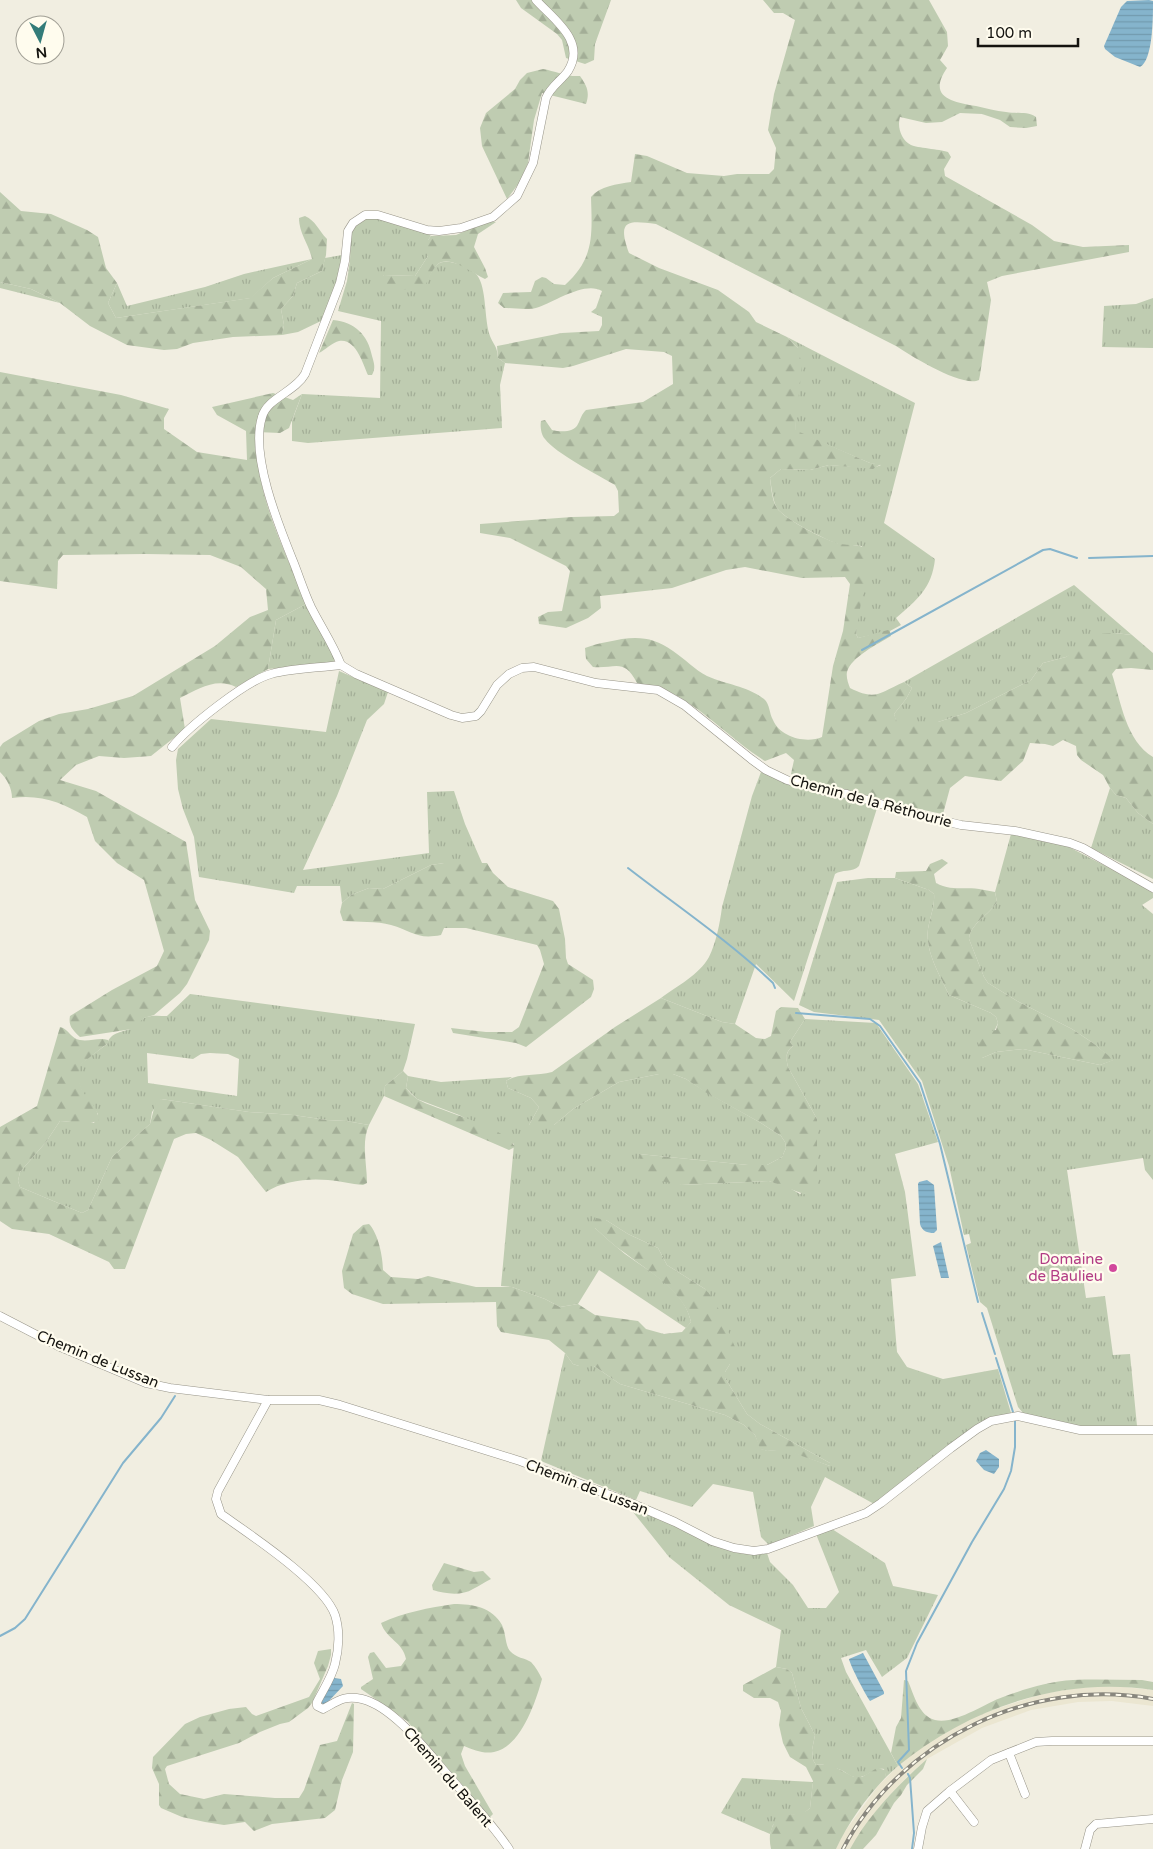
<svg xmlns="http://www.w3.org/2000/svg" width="1153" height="1849" font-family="'Varela Round',sans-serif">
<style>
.built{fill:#ebe6d1}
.grass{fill:url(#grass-tufts);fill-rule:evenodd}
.forest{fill:url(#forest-firs)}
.water{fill:url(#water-rules)}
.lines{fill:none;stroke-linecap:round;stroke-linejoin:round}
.stream{stroke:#85b4cc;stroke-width:2}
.minor-casing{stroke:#979488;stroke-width:9}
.minor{stroke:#fff;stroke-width:8}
.rail-casing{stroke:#89877e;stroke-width:4}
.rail{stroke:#fffcee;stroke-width:2;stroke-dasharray:5.5;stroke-linecap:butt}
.hotel-dot{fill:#d1479c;stroke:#fffcee;stroke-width:2}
.labels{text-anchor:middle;stroke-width:4.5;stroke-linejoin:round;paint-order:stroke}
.street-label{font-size:15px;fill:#14130f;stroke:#fffcee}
.hotel-label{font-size:15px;fill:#b23c85;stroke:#fffcee;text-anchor:end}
</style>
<defs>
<pattern id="grass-tufts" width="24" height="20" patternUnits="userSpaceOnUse" patternTransform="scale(1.25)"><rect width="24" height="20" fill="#bfccb1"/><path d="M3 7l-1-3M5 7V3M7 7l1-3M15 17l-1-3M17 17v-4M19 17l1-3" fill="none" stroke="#a3ae97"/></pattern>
<pattern id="forest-firs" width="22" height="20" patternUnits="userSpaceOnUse" patternTransform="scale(1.25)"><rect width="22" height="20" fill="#bfccb1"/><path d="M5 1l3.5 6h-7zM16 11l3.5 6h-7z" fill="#a3ae97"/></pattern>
<pattern id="water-rules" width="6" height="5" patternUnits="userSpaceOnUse" patternTransform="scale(1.25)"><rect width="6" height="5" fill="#85b4cc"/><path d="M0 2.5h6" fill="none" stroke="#729aae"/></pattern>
</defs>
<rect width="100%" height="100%" fill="#f1eee1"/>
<!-- built -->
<polygon class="built" points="1114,1686 1153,1690 1153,1706 1112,1701 1078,1702 1031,1710 982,1728 927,1759 906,1778 888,1797 850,1849 836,1849 843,1834 878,1786 898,1766 920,1747 950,1729 977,1715 1042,1694 1077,1688"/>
<!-- grass -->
<g class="grass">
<path d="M 364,218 L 380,218 L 427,233 L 431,236 L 428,240 L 428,256 L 415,276 L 384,275 L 383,276 L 425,284 C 429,278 432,268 438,264 C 446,257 470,267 477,275 C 487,288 484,320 490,336 C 494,346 497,345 498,358 L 505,363 L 500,385 L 502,428 L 308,443 L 292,441 L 292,421 L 302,394 L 380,398 L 381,321 L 338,311 L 347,281 L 350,260 L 351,233 L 353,227 Z"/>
<polygon points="342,255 336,283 321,321 298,332 282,335 284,325 281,309 293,296 297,283 322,271 325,258"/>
<polygon points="312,259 273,278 251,298 116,318 108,303 117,283 127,306 205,287 244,274"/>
<polygon points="0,282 31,289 60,303 0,288"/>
<polygon points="1153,298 1153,348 1102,347 1104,306 1136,304"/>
<path d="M 787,337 L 915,403 L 884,523 L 935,559 C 932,588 917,600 896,618 L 901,625 L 890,631 L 858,638 L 856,634 L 862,546 C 854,545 846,546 838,544 C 826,540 784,519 777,508 C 773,502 771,485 770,478 L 781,469 L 810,470 L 829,465 L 873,468 L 881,465 L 870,463 L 795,431 L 798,348 Z"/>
<polygon points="1074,585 1132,635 1115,633 1066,657 1043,663 1031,680 966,713 938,722 897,723 894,714 906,699 912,688 904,682"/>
<polygon points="306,604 334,655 334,663 268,669 276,620"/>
<polygon points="339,671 388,692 384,704 367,720 337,796 303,870 429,853 427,792 454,791 465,824 482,863 444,863 431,865 383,889 369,888 351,895 342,903 340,886 297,886 294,893 199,877 194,837 183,809 178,789 176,760 178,749 211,719 326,732"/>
<path d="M 761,772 L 778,779 L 878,805 L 859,866 C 852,873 842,869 835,874 L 794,1001 L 756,964 L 735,1024 L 722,1022 L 661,998 C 677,986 699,975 709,957 C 716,943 720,923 722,907 L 752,796 Z"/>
<polygon points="1110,788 1116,795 1126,798 1138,813 1153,824 1153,879 1091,848"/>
<path d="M 1011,834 L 1067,846 L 1144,886 L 1153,893 L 1153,898 L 1142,905 L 1153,914 L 1153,1180 L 1145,1170 L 1143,1158 L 1067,1170 L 1086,1298 L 1105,1296 L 1113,1355 L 1130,1354 L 1137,1426 L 1080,1426 L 1023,1413 L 1018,1407 L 987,1308 L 980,1302 L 966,1245 L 971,1243 L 969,1234 L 964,1235 L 949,1166 L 922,1081 L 879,1020 L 814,1012 L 799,1005 L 837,882 L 868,878 L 895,878 L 929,890 L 934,894 C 935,906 930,917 928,929 C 925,952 940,975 949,995 L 991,1013 L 996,1017 L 998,1023 L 982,1058 L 996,1052 L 1023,1049 L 1100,1065 L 1113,1060 L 1093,1043 L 1072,1029 L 1019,1002 L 988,983 L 984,977 L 969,939 C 970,924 990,914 997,902 L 995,892 Z"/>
<path d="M 190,994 L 415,1024 L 407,1059 L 403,1071 L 385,1086 L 384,1096 L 369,1125 L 346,1121 L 327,1120 L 293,1115 L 249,1112 L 161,1099 L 152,1112 L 150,1124 L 112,1157 L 88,1210 L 82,1213 L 20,1187 L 18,1181 L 20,1172 L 46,1142 L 60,1121 L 94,1123 L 98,1114 C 85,1095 75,1089 79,1065 L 107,1044 C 111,1032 120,1033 130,1029 C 134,1027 136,1024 139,1021 C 147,1014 158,1016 167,1016 ZM 147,1053 L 193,1059 L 201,1054 L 210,1053 L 228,1054 L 239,1059 L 237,1096 L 148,1083 Z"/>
<path d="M 805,1019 L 876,1023 L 918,1084 L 938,1142 L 895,1154 L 905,1192 L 916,1276 L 891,1279 L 897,1352 L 907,1367 L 943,1379 L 998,1369 L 1011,1413 L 990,1419 L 876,1505 L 825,1477 L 811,1507 L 814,1526 L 769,1545 L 761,1537 L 753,1492 L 713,1484 L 692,1507 L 640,1491 L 636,1500 L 541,1461 L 565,1353 L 573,1364 L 579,1366 L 594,1366 L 620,1384 L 725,1415 L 744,1425 L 755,1435 L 761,1449 L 768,1451 L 785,1449 L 830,1466 L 830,1463 L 760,1424 L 747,1414 L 725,1378 L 725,1372 L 730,1364 L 705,1289 L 667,1265 L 658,1248 L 628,1234 L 606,1220 L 595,1228 C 605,1237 615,1246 625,1254 C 649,1271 685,1291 691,1322 L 686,1328 L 599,1270 L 578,1304 L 560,1307 L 545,1299 L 512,1287 L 501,1286 L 514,1144 L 459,1115 L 417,1099 L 406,1088 L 408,1076 L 441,1082 L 512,1077 L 506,1081 L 508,1088 L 531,1098 L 539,1107 L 529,1125 L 554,1125 L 573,1109 L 619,1082 L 659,1074 L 673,1074 L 686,1079 L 706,1092 L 761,1123 L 781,1136 L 785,1142 L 786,1148 L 782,1157 L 767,1165 L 748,1165 L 639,1154 L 681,1185 L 769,1181 L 788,1187 L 800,1194 L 817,1183 L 817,1119 L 788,1067 C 786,1059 785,1052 793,1046 L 790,1042 Z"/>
<path d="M 633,1509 C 647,1514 662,1520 676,1526 C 705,1539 734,1560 767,1553 L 770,1562 L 793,1585 L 808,1608 L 826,1608 L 839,1592 L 816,1534 L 832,1529 L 885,1563 L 893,1586 L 938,1595 L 907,1658 L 882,1677 L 866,1650 L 841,1658 L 846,1672 L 898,1766 L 886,1777 L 884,1769 C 872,1767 866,1780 854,1777 C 850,1776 847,1773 843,1771 C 834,1767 826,1764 816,1765 L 813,1760 L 812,1750 L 815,1735 L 801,1708 L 792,1673 L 787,1669 L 776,1667 L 781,1630 L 729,1605 L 669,1557 L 633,1512 Z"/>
<polygon points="742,1778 813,1782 810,1808 803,1814 790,1815 773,1825 770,1834 721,1813"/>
</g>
<!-- forest -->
<g class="forest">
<polygon points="516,0 611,0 595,44 594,60 585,64 566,58 562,40 557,34 521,8"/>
<path d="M 763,0 L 929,0 L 947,32 L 948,46 L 940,60 L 947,68 C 927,97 952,102 976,106 C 986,108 996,111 1006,112 C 1017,114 1027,111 1036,117 L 1037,126 L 1026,128 L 1010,127 L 1000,120 L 982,114 L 960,113 L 942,122 L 926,123 L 900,117 C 897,127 901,140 911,145 C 917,148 939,149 948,152 L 951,157 L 944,169 L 945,176 L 1032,225 L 1054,241 L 1083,247 L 1129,245 L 1129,252 L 1002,276 L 987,282 L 991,300 L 980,375 L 979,380 C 963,388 911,356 896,346 L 656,224 C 627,220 617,220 629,253 L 659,268 L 718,290 L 749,312 L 756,322 L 787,337 L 798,348 L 802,366 L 795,430 L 870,463 L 881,464 L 873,469 L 829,465 L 810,470 L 781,469 L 770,478 C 771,486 772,501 777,508 C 784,519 828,542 841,544 C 851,546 862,543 869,552 L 856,634 L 858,638 L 888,630 L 890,631 L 891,636 C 878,644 851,657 847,672 C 846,677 848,683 850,688 C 876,701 879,693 904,682 L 912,688 L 906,699 L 894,714 L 897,722 L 938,722 L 966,713 L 1031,680 L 1043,663 L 1066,657 L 1098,634 L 1115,633 L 1132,635 L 1153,653 L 1153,670 L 1131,668 L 1116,669 L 1112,674 C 1121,702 1126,741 1153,757 L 1153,824 L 1138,813 L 1126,798 L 1116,795 L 1110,788 L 1103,775 L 1081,760 L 1077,755 L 1076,746 L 1063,740 L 1053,746 L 1045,744 L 1030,743 L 1023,761 L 1001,781 L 965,776 L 950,788 L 943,814 C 915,809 888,800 861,794 C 837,788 813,785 791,774 L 794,760 L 786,753 L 765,761 C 732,741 695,700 660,688 C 652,685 644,685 637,683 C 624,657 615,669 593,667 L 586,659 L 585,648 C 593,645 600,643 607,642 C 633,636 651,635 673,651 C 685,659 695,670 707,676 C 727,685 745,685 764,699 C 770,704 769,713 773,720 C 780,737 806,744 822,737 L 833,666 L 843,631 L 850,584 L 845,577 L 802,578 L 745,567 L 726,570 L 672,588 L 600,596 L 601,608 L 588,618 L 566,628 L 539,624 L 538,617 L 548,612 L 562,611 L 570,571 L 566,566 L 510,538 L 480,533 L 480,524 L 572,517 L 614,516 L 619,512 L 618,491 L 615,485 C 598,475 555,453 545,439 C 541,435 540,426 541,421 L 545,420 L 552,430 C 560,432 574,433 578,424 C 581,418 581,415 586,410 L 643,402 L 673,384 L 672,356 L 664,352 L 626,349 L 573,366 L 563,368 L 505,363 L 498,358 L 497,346 L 562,333 L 599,331 L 602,325 L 602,317 L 591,312 L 596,308 L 602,291 C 585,281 556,301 539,307 C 529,311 514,308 504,308 L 498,303 L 503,293 L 531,292 L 535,281 L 542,277 L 546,278 L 554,284 L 565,285 C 595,258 592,234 591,197 C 600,186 617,184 631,182 L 635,154 L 647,156 L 687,173 L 724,176 L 737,174 L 769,174 L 774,169 L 776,148 L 768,130 L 774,94 L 795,20 L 783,13 L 774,13 Z"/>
<path d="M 543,69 C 555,71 567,77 580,76 C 587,86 590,92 586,104 L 542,93 L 534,120 L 528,163 L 519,183 L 507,199 L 482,146 L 480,128 L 486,113 L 515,89 L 520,80 L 527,73 Z"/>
<path d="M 0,192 L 21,211 L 51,214 L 87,230 L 98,237 L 106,268 L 117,283 L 108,303 L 116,318 L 250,298 L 273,278 L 312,259 C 309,244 299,234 299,218 L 305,216 C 316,221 318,230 327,239 L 326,255 L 322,271 L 297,283 L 293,296 L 281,309 L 284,325 L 282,335 L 233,337 L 193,343 L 177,349 L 164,350 L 127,345 L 90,326 L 60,303 L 31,289 L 0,282 Z"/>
<path d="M 489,221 L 496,222 L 478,234 L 474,247 L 485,268 L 488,277 L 485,279 C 473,274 451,255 438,264 C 433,268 429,278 426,284 C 411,288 386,298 382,276 L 384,275 L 415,276 L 428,256 L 428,240 L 431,236 L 456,235 Z"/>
<path d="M 333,320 C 355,322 368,335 372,356 C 374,363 376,368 372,375 L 368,375 C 363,364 356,338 339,341 C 333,342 325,350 319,353 Z"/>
<path d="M 0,372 L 121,395 L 169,409 L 164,418 L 164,429 L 197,452 L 247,460 L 246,431 L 217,415 L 212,407 L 273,393 L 293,400 L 302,394 L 289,428 L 280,433 L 257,432 C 253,492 285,549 306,604 L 276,620 L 268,669 L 236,687 C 216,677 198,689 180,698 L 185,729 L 151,756 L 124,758 L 99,756 L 76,765 L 60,780 L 96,791 L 186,842 L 195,900 L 210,931 L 209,940 L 187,984 L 180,993 L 154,1015 L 144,1018 L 132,1029 L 80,1037 C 73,1030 68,1026 70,1016 L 112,990 L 157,966 L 164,951 L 144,880 L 117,863 L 95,841 L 87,817 C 62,803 42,794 12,798 C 12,788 7,779 0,772 L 0,747 L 3,743 L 39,721 L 59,714 L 88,709 L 133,696 L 215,646 L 250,617 L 268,610 L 266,589 L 241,567 L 210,555 L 145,554 L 63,555 L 58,561 L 57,589 L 0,581 Z"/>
<path d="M 942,859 L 948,863 L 934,874 L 936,883 C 950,891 964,887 979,889 C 984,890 990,891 995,892 L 997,902 C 990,914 970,924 969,939 L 984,977 L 988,983 L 1019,1002 L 1072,1029 L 1093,1043 L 1114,1060 L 1100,1065 L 1023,1049 L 996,1052 L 982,1058 L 976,1033 L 996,1030 L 998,1023 L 996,1017 L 991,1013 L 949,995 C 940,975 925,952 928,929 C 930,917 935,906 934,894 L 929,890 L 895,878 L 896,872 L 926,871 L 930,864 Z"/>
<path d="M 444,863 L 487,863 L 493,873 L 508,887 L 553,901 L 559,909 L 565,939 L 566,958 L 568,964 L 593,980 L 594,989 L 591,997 L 526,1047 L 516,1043 L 453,1033 L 451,1028 L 486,1032 L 512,1032 L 519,1027 L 544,964 L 540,950 L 537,945 L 466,928 L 444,928 L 441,935 C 417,940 412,931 391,925 C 377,921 358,922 343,921 L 340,912 L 342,903 L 351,895 L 369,888 L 383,889 L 431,865 Z"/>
<path d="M 661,998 L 722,1022 L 735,1024 L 756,1038 L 765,1039 L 771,1036 L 776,1011 L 781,1007 L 798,1008 L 805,1019 L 790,1042 L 793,1046 C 785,1052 786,1058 788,1067 L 817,1119 L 817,1183 L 809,1196 L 769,1181 L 681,1185 L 655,1180 L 642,1166 L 639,1154 L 748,1165 L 767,1165 L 782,1157 L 786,1148 L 785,1142 L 781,1136 L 761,1123 L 705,1092 L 686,1079 L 673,1074 L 659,1074 L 619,1082 L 573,1109 L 554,1125 L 538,1131 L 529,1125 L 539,1107 L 531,1098 L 508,1088 L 506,1081 C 518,1073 537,1076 552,1072 L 615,1027 Z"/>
<path d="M 60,1027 C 69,1029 71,1039 80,1040 C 89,1042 99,1037 108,1040 L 108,1043 L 80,1065 C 74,1098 96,1096 99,1120 C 87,1127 73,1121 60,1121 L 46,1142 L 20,1172 L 18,1181 L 20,1187 L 82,1213 L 88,1210 L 112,1157 L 150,1124 L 156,1101 L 161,1099 L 249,1112 L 293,1115 L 327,1120 L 346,1121 L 369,1125 C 361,1143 367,1164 367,1183 L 363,1185 C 351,1184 340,1181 328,1180 C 307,1178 283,1181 266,1192 L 238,1157 L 211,1140 L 196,1133 L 186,1134 L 174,1139 L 125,1269 L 114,1269 L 109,1262 L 49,1234 L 12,1229 L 0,1221 L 0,1127 L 37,1106 Z"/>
<path d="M 403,1071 L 408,1076 L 406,1088 C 409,1092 413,1096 417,1099 C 438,1111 505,1126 515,1147 L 509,1150 L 384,1096 L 385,1086 Z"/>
<path d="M 596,1218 L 606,1220 L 628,1234 L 658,1248 L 667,1265 L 705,1289 L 715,1301 L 735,1347 L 730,1364 L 725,1372 L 725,1378 L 747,1414 L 760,1424 L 830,1463 L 830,1466 L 785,1450 L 767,1451 L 760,1449 L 755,1435 L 744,1425 L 725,1415 L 620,1384 L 594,1366 L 579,1366 L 573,1364 L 565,1353 L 549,1340 L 501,1332 L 497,1326 L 496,1302 L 383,1304 L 352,1294 L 344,1288 L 342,1271 L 353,1234 L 363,1225 L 369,1224 C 378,1233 383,1257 383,1270 L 391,1277 L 418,1279 L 428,1276 L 476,1287 L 512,1287 L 545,1299 L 560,1307 L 578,1304 L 595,1315 L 638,1321 L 646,1329 L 664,1334 L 682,1332 L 691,1322 C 685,1292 648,1271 625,1253 C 614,1246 605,1237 595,1228 L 594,1223 Z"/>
<path d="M 444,1563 L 474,1572 L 483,1571 L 491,1579 C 484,1582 480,1586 473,1589 C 462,1596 445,1594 433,1590 L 432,1585 Z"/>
<path d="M 454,1604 C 473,1604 492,1607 502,1625 C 506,1633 505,1645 510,1651 C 516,1658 525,1658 531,1662 C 536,1667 539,1673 542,1679 C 536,1701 521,1747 494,1752 C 483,1754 474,1750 464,1746 L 461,1754 L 465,1766 L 493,1814 L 490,1817 L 407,1721 L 361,1689 L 361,1687 L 373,1679 L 368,1657 L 370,1653 L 374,1652 L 386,1668 L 401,1666 L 406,1659 C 403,1642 386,1639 381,1623 C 404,1612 429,1608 454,1604 Z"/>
<polygon points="331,1649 331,1655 328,1666 312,1703 308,1708 289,1722 280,1724 260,1732 239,1743 167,1766 165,1769 169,1784 180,1794 204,1799 224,1794 275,1798 299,1798 304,1790 320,1745 337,1741 352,1703 354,1704 353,1752 342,1780 335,1810 325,1818 272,1824 254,1831 245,1822 224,1825 205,1822 182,1817 161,1808 159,1805 159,1784 152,1768 153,1757 185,1724 200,1717 229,1709 246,1707 252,1714 256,1716 309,1697 320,1679 314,1663 318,1651"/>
<path d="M 776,1667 L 787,1669 L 792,1673 L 801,1708 L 815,1735 L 812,1750 L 813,1760 L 816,1765 L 831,1765 L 854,1777 L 862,1777 L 877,1768 L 885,1770 L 886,1777 C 866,1798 848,1823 836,1849 L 771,1849 C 768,1836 770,1821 785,1816 C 796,1812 800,1817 810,1808 L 813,1781 L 806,1767 L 790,1757 L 783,1743 L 779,1725 L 781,1711 L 778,1702 L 770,1698 L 754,1698 L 743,1691 L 743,1685 Z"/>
<path d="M 904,1680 L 908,1681 C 914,1695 919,1716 935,1720 C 955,1725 985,1703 1003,1697 C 1025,1689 1049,1681 1073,1680 C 1096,1679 1119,1680 1142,1680 L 1153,1682 L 1153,1690 C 1061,1676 969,1708 898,1766 L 891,1753 L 896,1727 L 901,1718 Z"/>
<path d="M 927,1759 L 923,1769 L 907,1785 L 901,1795 L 894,1803 L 876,1835 L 863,1849 L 850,1849 C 869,1814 898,1785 927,1759 Z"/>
</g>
<!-- water -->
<g class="water">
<path d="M 1149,0 L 1153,1 C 1153,17 1153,60 1140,67 L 1115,57 L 1105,49 L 1104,46 L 1121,7 L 1127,1 Z"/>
<path d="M 927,1180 L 934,1185 L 937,1230 L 934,1233 C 927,1233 922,1231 920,1224 L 918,1184 L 919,1182 Z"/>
<polygon points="941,1242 949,1278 941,1278 933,1246"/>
<polygon points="986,1450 999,1459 999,1467 994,1474 984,1470 976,1461 980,1453"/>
<path d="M 863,1653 L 884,1692 L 884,1694 L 870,1701 C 866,1696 850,1665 849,1659 Z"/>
<polygon points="334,1678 341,1679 343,1686 326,1704 323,1705 321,1701"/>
</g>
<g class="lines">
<!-- stream -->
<g class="stream">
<polyline points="1089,558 1153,556"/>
<polyline points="862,650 1043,550 1050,549 1077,558"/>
<path d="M 628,868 C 677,906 729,941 773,983 L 775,988"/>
<polyline points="796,1013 870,1019 880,1026 920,1083 940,1144 978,1302"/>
<polyline points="982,1313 995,1354"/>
<polyline points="996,1358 1013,1412"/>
<polyline points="0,1636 15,1628 25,1619 123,1463 161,1418 175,1396"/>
<polyline points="902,1768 898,1762 909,1750 906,1671 917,1643 972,1542 1004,1489 1011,1471 1015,1447 1015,1419"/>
<polyline points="908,1774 910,1778 914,1833 912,1849"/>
</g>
<!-- minor casing -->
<g class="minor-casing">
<g id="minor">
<polyline points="341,665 356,674 451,715 462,718 476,716 481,711 497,685 509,674 522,668 534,667 596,683 658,690 684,705 751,759 766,770 787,780 825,791 847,794 908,812 961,825 1015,831 1070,843 1083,848 1153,888"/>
<path d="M 341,665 C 333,644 321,627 311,607 C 304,592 299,576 293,561 C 278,524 250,455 262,417 C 267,398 295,392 305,374 L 340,283 L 345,261 L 348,231 L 353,223 L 365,215 L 378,215 L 427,230 L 439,231 L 461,228 L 493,217 L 517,196 L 533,163 L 546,98 C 551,86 561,81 568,71 C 587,41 553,19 536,0"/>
<path d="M 172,747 C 188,727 247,680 271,674 C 293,668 318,668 341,665"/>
<polyline points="0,1316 58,1346 146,1383 170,1388 268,1400 319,1400 340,1405 520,1461 631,1503 675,1522 712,1541 734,1548 754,1551 768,1549 866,1513 881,1503 951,1448 977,1429 991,1421 1018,1416 1080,1430 1153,1430"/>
<path d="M 268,1400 L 218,1491 L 216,1499 L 221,1514 C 249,1534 324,1583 335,1615 C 340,1630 339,1649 335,1664 C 332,1677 323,1690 317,1702 L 317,1706 L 323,1709 C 338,1701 344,1695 362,1699 C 395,1707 431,1756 453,1781 C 472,1803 493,1825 509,1849"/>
<polyline points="1009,1753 1025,1794"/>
<polyline points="950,1791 974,1822"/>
<polyline points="918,1849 922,1827 927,1811 950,1791 991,1760 1036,1742 1052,1741 1153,1741"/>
<polyline points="1085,1849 1090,1830 1096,1824 1153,1819"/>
</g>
</g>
<!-- minor -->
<use href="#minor" class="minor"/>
<!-- rail casing -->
<g class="rail-casing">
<path id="rail" d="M 843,1849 C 900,1740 1032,1676 1153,1699"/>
</g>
<!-- rail -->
<use href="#rail" class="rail"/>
</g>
<!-- markers -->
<circle class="hotel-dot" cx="1113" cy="1268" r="5"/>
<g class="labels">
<!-- street labels -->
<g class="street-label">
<text transform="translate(871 801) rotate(15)" y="5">Chemin de la Réthourie</text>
<text transform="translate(98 1359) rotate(22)" y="5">Chemin de Lussan</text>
<text transform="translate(587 1487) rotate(21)" y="5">Chemin de Lussan</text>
<text transform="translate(448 1777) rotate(49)" y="5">Chemin du Balent</text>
</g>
<!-- hotel labels -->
<g class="hotel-label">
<text x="1103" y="1264">Domaine<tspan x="1103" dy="17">de Baulieu</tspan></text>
</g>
</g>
<!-- north arrow -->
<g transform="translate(40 40) rotate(174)"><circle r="24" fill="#fffcee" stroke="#a19f95"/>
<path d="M0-4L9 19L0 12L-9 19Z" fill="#337c79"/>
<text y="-8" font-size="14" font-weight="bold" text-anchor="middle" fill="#14130f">N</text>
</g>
<!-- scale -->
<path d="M978 38v8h100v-8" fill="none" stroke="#14130f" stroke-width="2.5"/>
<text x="986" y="38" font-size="15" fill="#14130f" stroke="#fffcee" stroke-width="4" paint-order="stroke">100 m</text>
</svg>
